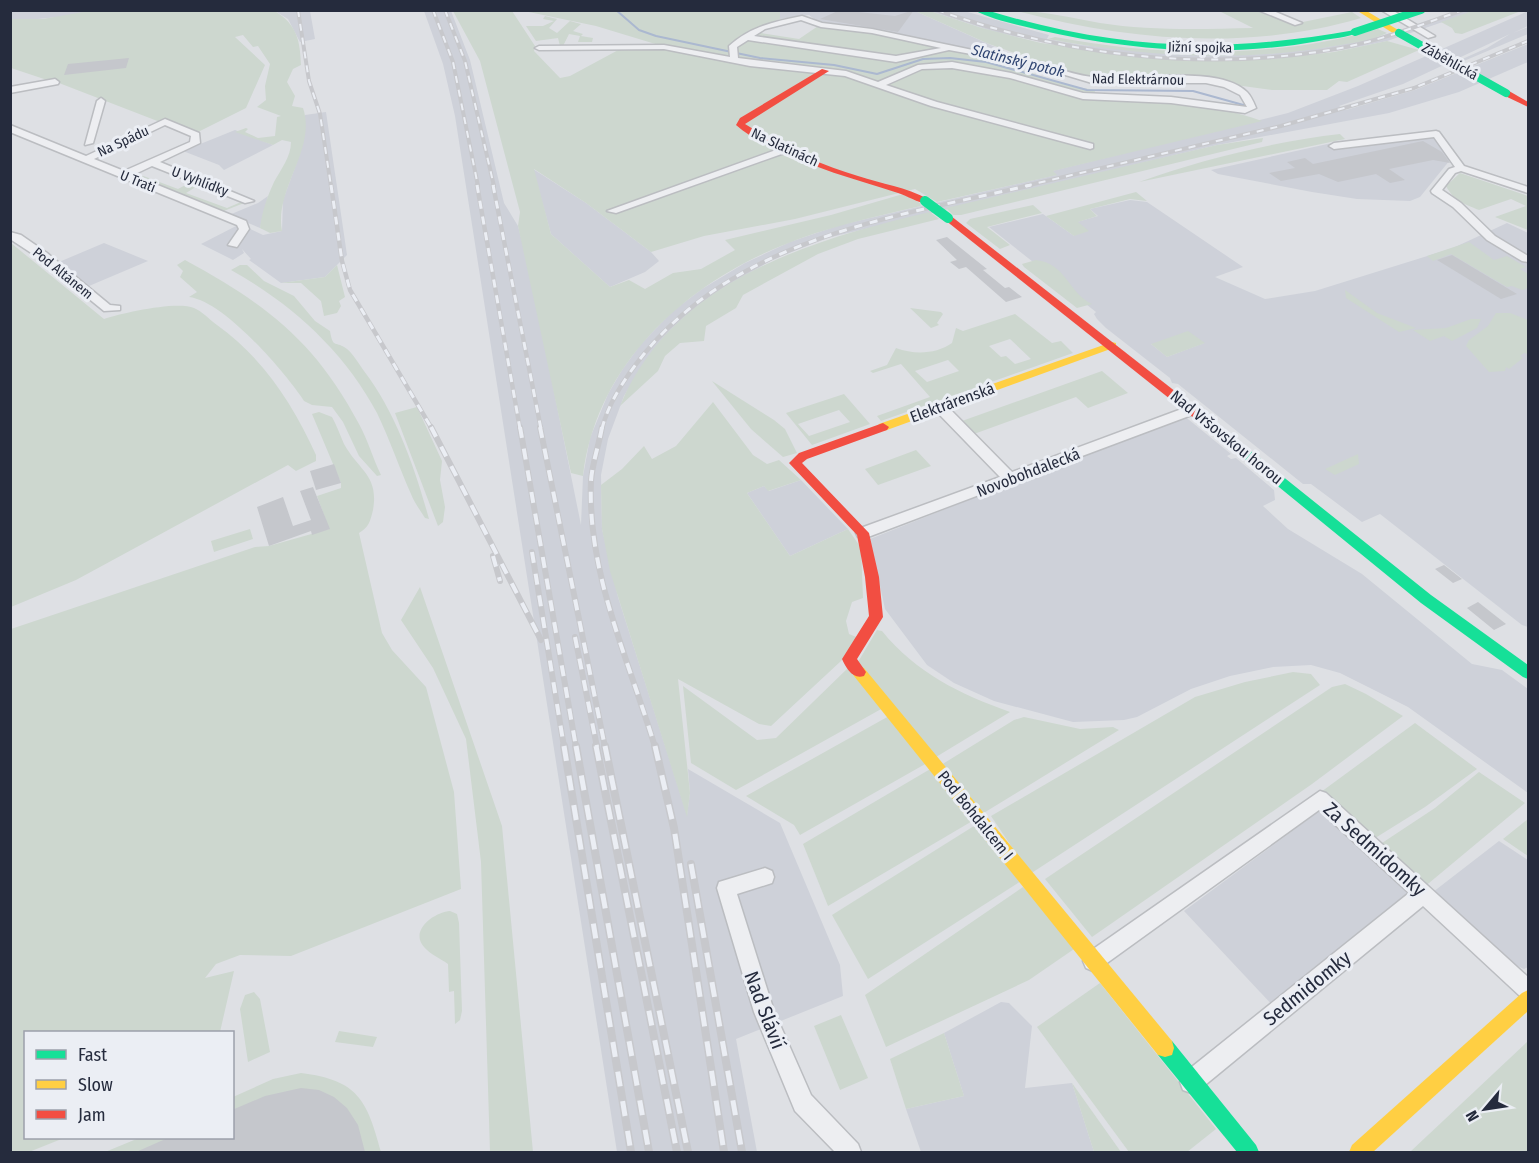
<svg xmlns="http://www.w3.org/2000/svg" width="1539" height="1163" font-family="'Fira Sans Condensed',sans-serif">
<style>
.built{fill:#ced1d9;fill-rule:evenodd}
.green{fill:#cdd7cf;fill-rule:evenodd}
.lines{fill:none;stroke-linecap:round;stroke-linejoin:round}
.stream{stroke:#abb8d0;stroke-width:2}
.building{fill:#c5c7cc}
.street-casing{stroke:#bbbdc1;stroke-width:3}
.street{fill:#edeef1;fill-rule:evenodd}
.fast{fill:#16e098;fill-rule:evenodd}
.slow{fill:#ffcf43;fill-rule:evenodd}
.jam{fill:#f24e42;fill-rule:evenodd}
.rail-far3-casing{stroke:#c7c8cc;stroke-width:4}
.rail-far2-casing{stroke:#c7c8cc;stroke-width:4.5}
.rail-far1-casing{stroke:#c7c8cc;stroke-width:6}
.rail-casing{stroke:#c7c8cc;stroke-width:8}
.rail-far3{stroke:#ebeef4;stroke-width:2;stroke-dasharray:7;stroke-linecap:butt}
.rail-far2{stroke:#ebeef4;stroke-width:3;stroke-dasharray:8;stroke-linecap:butt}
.rail-far1{stroke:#ebeef4;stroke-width:4;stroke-dasharray:11;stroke-linecap:butt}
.rail{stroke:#ebeef4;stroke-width:5;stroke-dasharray:15;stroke-linecap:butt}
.fast-bridge-far1{stroke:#16e098;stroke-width:8}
.fast-bridge{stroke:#16e098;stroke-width:10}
.labels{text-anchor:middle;stroke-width:6;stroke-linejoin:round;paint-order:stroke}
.far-street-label{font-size:14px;fill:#252b3d;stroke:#ebeef4}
.far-water-label{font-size:15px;font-style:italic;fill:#2f4471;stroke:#ebeef4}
.street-label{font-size:16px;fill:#252b3d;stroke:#ebeef4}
.near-street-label{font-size:20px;fill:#252b3d;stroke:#ebeef4}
</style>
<rect width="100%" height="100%" fill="#dee0e4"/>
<!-- built -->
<g class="built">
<polygon points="11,11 118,11 28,20 11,19"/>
<polygon points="275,11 310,11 315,39 300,42 288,19"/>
<polygon points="424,11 451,11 470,60 504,203 518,226 529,268 581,525 583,476 590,438 608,394 622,370 641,344 673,311 702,289 745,263 790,242 840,225 1056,175 1052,171 1288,113 1358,86 1528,11 1528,26 1513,33 1528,27 1528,34 1452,66 1449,65 1487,48 1510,34 1403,84 1339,106 1346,110 1415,90 1528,44 1528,62 1459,92 1389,113 1217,145 827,238 774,259 723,288 686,316 644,363 624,396 608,439 601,475 602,529 618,597 687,815 690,793 688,769 780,823 840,965 843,996 736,1039 757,1152 617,1152 455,116 443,64"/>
<polygon points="780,11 915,11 1013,55 1009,60 821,24 809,15 780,19"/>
<polygon points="930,11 964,11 1049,35 1047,39 1082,45 1191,55 1267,54 1327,47 1378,37 1457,11 1475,11 1387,41 1353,48 1294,57 1228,60 1155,58 1068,47 998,33"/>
<polygon points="326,112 347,255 325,277 281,283 249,260 251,259 242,249 244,253 233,260 201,244 240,224 263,235 282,231 283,200 297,162 305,130 305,115"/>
<polygon points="235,130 273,145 224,170 219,165 183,151"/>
<polygon points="1430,133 1450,160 1420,197 1410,201 1357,199 1312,192 1218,174 1211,170 1341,141"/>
<polygon points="533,169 586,203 651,252 659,261 645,272 610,287 551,234"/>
<polygon points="268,196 260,228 229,215 258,203"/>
<path d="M 1130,200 L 1147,202 L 1243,267 L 1215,277 L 1265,299 L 1315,291 L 1453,248 L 1507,223 L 1528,233 L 1528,627 L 1522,625 L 1380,514 L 1362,522 L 1311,484 L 1303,484 L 1178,384 L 1172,383 L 1170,378 L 1106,328 L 1097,319 L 1094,314 L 1096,312 L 989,227 L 1043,214 L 1074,236 L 1077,222 L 1098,216 L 1090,209 ZM 1204,343 L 1167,357 L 1151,344 Z"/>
<polygon points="104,243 148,261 89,286 59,262"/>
<polygon points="1183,415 1231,454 1227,456 1231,459 1236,458 1274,490 1275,500 1263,506 1288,529 1362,574 1472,664 1502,670 1528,689 1528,793 1408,707 1340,673 1311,665 1273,667 1230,676 1191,689 1137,717 1124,720 1073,722 994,701 954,683 927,665 885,609 870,539"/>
<polygon points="801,480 848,529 790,556 747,493 764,486 769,491"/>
<polygon points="1322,809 1415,893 1275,1008 1184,911"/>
<polygon points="1499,841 1528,860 1528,967 1524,969 1513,964 1433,892"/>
<polygon points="1001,1002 1009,1003 1032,1026 1025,1088 1072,1083 1094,1152 921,1152 906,1109 964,1096 944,1033"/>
</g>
<!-- green -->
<g class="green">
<path d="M 118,10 L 275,11 C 297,25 300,40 301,65 L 293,69 L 287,82 L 295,96 L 292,106 L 303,108 C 317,149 274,189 282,231 L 270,233 L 260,228 C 262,212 267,197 274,182 C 281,169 291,157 291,142 L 282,140 L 273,145 L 235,132 L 246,128 L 248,129 L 245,132 L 258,138 L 275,136 L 277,117 L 281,116 L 257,107 L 266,100 L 265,86 L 270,64 L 258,46 L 253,47 L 243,35 L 235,37 L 265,65 L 246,108 L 198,132 L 160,122 L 59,83 L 59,80 L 50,81 L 11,68 L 10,19 L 43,19 L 83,12 Z"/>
<polygon points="1475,10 1521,10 1521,11 1462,34 1455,33 1452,28 1441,22"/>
<path d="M 453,11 L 512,11 L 535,46 L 534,51 L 560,78 L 570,76 L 622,48 L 662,46 L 596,26 L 524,11 L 780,11 L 780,19 L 748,31 L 799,39 L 821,24 L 873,31 L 1020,62 L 1016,68 L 1071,86 L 1095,90 L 1094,99 C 1150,102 1208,101 1262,121 L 1053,171 L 1057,175 L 937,202 L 915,189 L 795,219 L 704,236 L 651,252 L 586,203 L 534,169 L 551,234 L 610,287 L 629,280 L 645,289 L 673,273 L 701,269 L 735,250 L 725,240 L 831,215 L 903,194 L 920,203 L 921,206 C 874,217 826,227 781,246 C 683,286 596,366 583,476 L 571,473 L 518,226 L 520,212 L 480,61 Z"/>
<polygon points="915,11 930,11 982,28 1041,43 1155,58 1273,59 1334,52 1387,41 1419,50 1347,82 1339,81 1327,90 1272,90 1176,77 1092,78 1076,75 989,44"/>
<path d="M 1017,11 C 1046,11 1071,18 1100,23 C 1150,31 1203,29 1253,28 L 1219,11 L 1256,11 L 1293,24 L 1352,12 L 1361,18 C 1249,51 1129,41 1017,11 Z"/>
<polygon points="545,16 557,19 549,28 557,33 570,21 581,24 573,31 583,34 581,36 593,38 592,42 578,42 580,36 569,34 563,46 560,46 558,38 536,41 526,26 543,26 554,21 543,19"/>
<path d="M 1378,29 L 1387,33 C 1371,41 1351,43 1334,46 C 1240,63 1142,56 1048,39 L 1055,37 C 1162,57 1274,59 1378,29 Z"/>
<path d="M 1340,134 L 1345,139 L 1139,182 C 1199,160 1277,141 1340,134 Z"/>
<polygon points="1263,138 1262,142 961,215 953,215 946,208 1217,145"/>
<polygon points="144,169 146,169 138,174 178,189 191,182 199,185 186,193 227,208 241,202 244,203 224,211 131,175"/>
<path d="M 1460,173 L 1528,196 L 1528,230 L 1495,217 L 1526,206 L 1511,199 L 1479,210 C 1464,204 1454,201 1446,186 Z"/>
<polygon points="1136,192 1147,201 1130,199 1090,209 1097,216 1078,222 1089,231 1074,236 1046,216"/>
<polygon points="1033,205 1042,213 987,227 1010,245 1000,249 966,223 970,219"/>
<path d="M 930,212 L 939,219 L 858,239 L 818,254 L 743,295 L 736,308 L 706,326 L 704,341 L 680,343 L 665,356 L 658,371 L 620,406 C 672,280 811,240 930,212 Z"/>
<polygon points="1469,242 1494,260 1507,256 1526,267 1520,269 1528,274 1528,288 1522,290 1512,286 1507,287 1451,254 1433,261 1427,256"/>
<path d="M 11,243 L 104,319 C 123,313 176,301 194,308 C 202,311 210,320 217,325 C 263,358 293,404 316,455 L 316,461 L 296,471 L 288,465 L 76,580 L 11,607 Z"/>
<path d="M 185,260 C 266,304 315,341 359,424 C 368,440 373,459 381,475 L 377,476 L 359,456 L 343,422 L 332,407 L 312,405 L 304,401 C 285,372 224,301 189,297 L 197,292 L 180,277 L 183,271 L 177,265 Z"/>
<path d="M 1036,260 C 1067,264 1068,293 1092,304 L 1077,308 L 1024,267 L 1022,264 Z"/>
<path d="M 240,265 L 247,265 L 264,281 L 294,296 L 315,321 L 330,331 C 333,350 336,340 347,349 C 353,354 359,364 364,371 C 396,413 415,468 429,519 L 425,518 C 420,510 414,502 411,494 C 399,467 390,440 377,413 C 345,352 291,303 231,270 Z"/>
<polygon points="337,265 345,297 339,301 341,306 337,313 324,316 321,301 301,283 281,283 325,277"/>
<polygon points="1345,290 1377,313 1416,328 1399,332 1346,298"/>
<polygon points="910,308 941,312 943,314 937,323 939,325 931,328"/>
<polygon points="1496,313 1510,313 1528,320 1528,354 1524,353 1520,356 1523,358 1509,369 1506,367 1505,371 1489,372 1466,346 1469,340 1488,326"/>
<path d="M 1015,314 L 1052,343 L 1061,341 L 1073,353 L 881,421 L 877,416 L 930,397 L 901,364 L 873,373 L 870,371 L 887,365 L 896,348 C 915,355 936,354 952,343 L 956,328 L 963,331 ZM 1010,339 L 1031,359 L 1015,364 L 1006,356 L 1001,357 L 989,346 ZM 948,360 L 959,371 L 927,382 L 915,371 Z"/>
<polygon points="1471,319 1481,319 1477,328 1452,341 1444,336 1430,341 1413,330 1446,328"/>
<polygon points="1188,331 1205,343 1167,357 1151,344"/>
<polygon points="1102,371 1128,393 1088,408 1076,397 974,434 962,421"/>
<polygon points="712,381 774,420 785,429 797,453 783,457 751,429"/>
<path d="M 844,394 L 870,424 L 812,445 L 786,413 ZM 839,410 L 850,422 L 809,436 L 798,424 Z"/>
<polygon points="713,402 753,455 767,464 779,460 801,480 768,491 764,486 747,493 790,556 848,529 861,548 863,598 852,602 846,621 849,634 859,638 841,661 771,726 759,724 678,679 690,793 687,817 610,571 602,529 601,485 622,469 644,446 652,459 676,446"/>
<polygon points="417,407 442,461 440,480 445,507 443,522 438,526 395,413"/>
<path d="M 319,412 L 332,417 C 337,426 340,435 344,444 C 359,471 379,475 373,510 C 370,522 369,527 359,533 L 382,633 L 392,650 L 426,687 L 454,792 L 461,889 L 291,956 L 240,955 L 216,964 L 205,978 L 234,971 L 220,1032 L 26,1032 L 26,1138 L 64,1138 L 29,1152 L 11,1152 L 11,629 L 255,547 L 269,546 L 329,529 L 317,496 L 341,488 L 341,483 L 312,414 Z"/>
<polygon points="916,450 931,466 878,485 865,469"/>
<polygon points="1358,454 1359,464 1335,475 1325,469"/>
<polygon points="250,529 253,539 214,552 211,541"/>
<polygon points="420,587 502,826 533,1152 490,1152 481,862 466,739 433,668 401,620"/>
<path d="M 877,630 L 882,631 C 916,673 960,694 1010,712 L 936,757 L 858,662 Z"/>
<polygon points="849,667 883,708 736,790 691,763 683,686 757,740 776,738"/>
<polygon points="1293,672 1311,674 1320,685 1030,874 991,816 1195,697 1245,682"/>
<polygon points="1345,684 1366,694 1403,716 1312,784 1092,937 1045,879 1332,687"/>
<polygon points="889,716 927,763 800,835 794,825 746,796"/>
<polygon points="1024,717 1080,729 1113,727 1119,730 982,814 941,765 1014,720"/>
<polygon points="1415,723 1477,769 1425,807 1372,840 1321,792"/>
<polygon points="932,768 974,820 828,906 803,844"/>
<polygon points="1479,772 1525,803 1423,888 1379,845 1435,808"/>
<polygon points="1528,819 1528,856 1503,839"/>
<polygon points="974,826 1021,881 868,979 832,915"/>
<polygon points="1023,887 1077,947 1029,980 886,1047 865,995"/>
<path d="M 450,911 L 457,914 L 459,923 L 462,1011 L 460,1020 L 455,1024 L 454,991 L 449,992 L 448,964 C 441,959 430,954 424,947 C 409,930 435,912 450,911 Z"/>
<polygon points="1100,983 1216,1129 1187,1152 1129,1152 1037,1027"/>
<polygon points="254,992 260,999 270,1052 248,1062 240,1009 245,995"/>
<polygon points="841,1015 868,1078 840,1090 814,1026"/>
<polygon points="339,1031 377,1037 373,1047 335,1042"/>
<polygon points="944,1033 964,1096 906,1109 890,1059"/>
<polygon points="1528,1041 1528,1152 1410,1152"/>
<path d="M 301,1073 C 358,1080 367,1100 381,1152 L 105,1152 L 139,1138 L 232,1138 L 233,1097 L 273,1079 Z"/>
<polygon points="1072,1083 1121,1152 1094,1152"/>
</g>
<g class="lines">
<!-- stream -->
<polyline class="stream" points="616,10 639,30 656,36 760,58 834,65 877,74 923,59 950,58 986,62 1087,90 1193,91 1247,106"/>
</g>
<!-- building -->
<g class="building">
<polygon points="840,10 895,16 914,10 898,32 820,19"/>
<polygon points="129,58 126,68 64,75 68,64"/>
<polygon points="1423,141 1442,152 1450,163 1433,160 1389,169 1405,180 1390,183 1376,174 1338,182 1319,174 1281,181 1269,173 1295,168 1287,162 1305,158 1313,164"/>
<polygon points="947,237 987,269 983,270 1005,288 1009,287 1022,297 1006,302 966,267 959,269 950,262 957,260 936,240"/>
<polygon points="1452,255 1517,294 1501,299 1437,260"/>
<polygon points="334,464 341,483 316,490 310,471"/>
<polygon points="313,487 330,529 312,535 311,531 269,546 257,507 283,497 293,526 311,520 300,491"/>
<polygon points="1444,565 1462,579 1453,583 1435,569"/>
<polygon points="1478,602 1506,624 1494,630 1467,608"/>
<polygon points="301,1088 319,1090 334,1097 347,1108 358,1125 365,1152 136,1152 170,1137 232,1137 232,1110 265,1096"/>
</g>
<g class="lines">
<!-- street casing -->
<g class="street-casing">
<g id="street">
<polygon points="1258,10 1271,10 1302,23 1295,25"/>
<polygon points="1381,10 1392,10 1435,36 1428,38"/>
<path d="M 802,16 L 822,23 L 872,29 L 1011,58 C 1040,59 1064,74 1092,77 C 1131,82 1217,63 1247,92 C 1251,96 1254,103 1256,108 L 1245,113 L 1171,103 L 1083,99 L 1010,78 L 952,68 L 922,69 L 886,85 L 937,102 L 1093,144 L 1093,148 L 1090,149 L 931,106 L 845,76 L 750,66 L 664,49 L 539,50 L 535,48 L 539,46 L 664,45 L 730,57 L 729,46 C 750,27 772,22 802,16 ZM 801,20 L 821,27 L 872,33 L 941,48 L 896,56 L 754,36 L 765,29 ZM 748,40 L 896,62 L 949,50 L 1032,65 L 1092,83 L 1206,83 L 1224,87 L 1240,95 L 1247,107 L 1171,97 L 1083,93 L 1011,73 L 952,62 L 918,65 L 878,82 L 846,71 L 738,58 L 737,47 Z"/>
<polygon points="55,79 59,82 58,84 10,93 10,87"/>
<polygon points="101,98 105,101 93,143 85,145 97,101"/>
<path d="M 165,119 L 199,133 L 200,143 L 160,162 L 254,201 L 245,203 L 152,166 L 133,175 L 246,221 L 249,229 L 237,247 L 228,245 L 239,229 L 237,225 L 10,132 L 10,125 L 86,156 ZM 165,125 L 191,136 L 190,142 L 124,171 L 94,159 Z"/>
<polygon points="1436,131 1439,132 1464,166 1528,187 1528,193 1461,171 1455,173 1442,190 1461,203 1495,236 1528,256 1528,262 1522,261 1487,240 1453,207 1432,193 1431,191 1449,169 1455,167 1434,137 1334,149 1329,146 1334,143"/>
<polygon points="787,146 792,149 790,151 616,213 607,211"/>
<polygon points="10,232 21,235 47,253 110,305 120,306 120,310 104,311 39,258 10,239"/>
<polygon points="940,403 945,404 1012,472 1187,407 1197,407 1198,410 1197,413 1018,480 1016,483 1008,484 868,537 858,537 856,533 858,529 1000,477 935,410 935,404"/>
<polygon points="1320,791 1326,793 1528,977 1528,1000 1521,997 1423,906 1199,1090 1191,1093 1183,1090 1180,1082 1183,1074 1409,893 1319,810 1100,968 1093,971 1086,968 1083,961 1086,954"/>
<polygon points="765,868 772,871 774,877 772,883 737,894 774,1011 811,1095 858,1144 861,1152 835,1152 795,1111 754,1012 717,888 719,882"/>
</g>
</g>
<!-- street -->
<use href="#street" class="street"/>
<!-- fast -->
<g class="fast">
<path d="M 974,10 L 986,10 C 1118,50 1220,54 1355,30 L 1359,32 C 1348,38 1331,38 1319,41 C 1226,58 1131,51 1039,30 C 1018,25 993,20 974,10 Z"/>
<polygon points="1218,427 1222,428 1431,595 1528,665 1528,679 1523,677 1421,603 1214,434 1212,431"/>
<polygon points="1165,1039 1172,1041 1256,1145 1259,1152 1237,1152 1158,1055 1156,1048 1158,1041"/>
</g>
<!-- slow -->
<g class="slow">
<polygon points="1356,10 1365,10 1403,33 1396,35"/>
<polygon points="1112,342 1116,343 1116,347 887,430 883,431 877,427 879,424"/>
<polygon points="859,666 864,668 1172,1041 1174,1048 1172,1055 1165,1057 1158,1055 854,676 852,672 854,668"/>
<polygon points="1528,990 1528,1011 1373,1152 1349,1152 1352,1145 1522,993"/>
</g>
<!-- jam -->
<g class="jam">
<path d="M 822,69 L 829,71 L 745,124 C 780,146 818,164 858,176 C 882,184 906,187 928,199 L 928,203 C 919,204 908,196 898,193 C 854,179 813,168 771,147 C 759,141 746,134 736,125 L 740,118 Z"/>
<polygon points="1503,91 1509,91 1528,102 1528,107 1503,95"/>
<polygon points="945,216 951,216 1222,428 1224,431 1222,434 1214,434 945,220"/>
<path d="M 883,423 L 889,427 L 887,430 L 807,459 L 802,463 L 869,533 L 879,577 L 883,617 L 857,659 L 866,672 L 864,676 C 853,680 846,668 842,659 L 869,616 L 865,577 L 857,535 L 789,463 L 799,453 Z"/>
</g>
<!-- rail-far3 casing -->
<g class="rail-far3-casing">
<g id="rail-far3">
<polyline points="298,10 309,81 320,114 331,186"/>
<polyline points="433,10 453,62 478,186"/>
<polyline points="445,10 465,61 494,186"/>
<path d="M 937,10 C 1066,56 1205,73 1341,48 C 1383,40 1423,24 1463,10"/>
<polyline points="1025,186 1281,126 1414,88 1528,41"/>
</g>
</g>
<!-- rail-far2 casing -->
<g class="rail-far2-casing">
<g id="rail-far2">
<polyline points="331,185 342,261 350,290 432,429"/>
<polyline points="477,185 520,429"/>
<polyline points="493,185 541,429"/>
<path d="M 602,429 C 608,403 627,375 644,354 C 739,238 893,217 1031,185"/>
</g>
</g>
<!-- rail-far1 casing -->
<g class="rail-far1-casing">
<g id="rail-far1">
<polyline points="431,427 541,640"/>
<polyline points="520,427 576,747"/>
<polyline points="540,427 605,747"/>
<path d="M 602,427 C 599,445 592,464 591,481 C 587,574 629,660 655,747"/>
<polyline points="532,552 564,747"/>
<polyline points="493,556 500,581"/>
<polyline points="575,637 597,747"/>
</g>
</g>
<!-- rail casing -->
<g class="rail-casing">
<g id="rail">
<polyline points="564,746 631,1152"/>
<polyline points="576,746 649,1152"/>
<polyline points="596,746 677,1152"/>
<polyline points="605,746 688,1152"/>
<polyline points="655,746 674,828 724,1152"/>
<polyline points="691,864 742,1152"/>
</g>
</g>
<!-- rail-far3 -->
<use href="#rail-far3" class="rail-far3"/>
<!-- rail-far2 -->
<use href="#rail-far2" class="rail-far2"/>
<!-- rail-far1 -->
<use href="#rail-far1" class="rail-far1"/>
<!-- rail -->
<use href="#rail" class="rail"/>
<!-- fast-bridge-far1 -->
<g class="fast-bridge-far1">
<polyline points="1355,32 1421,10"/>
<polyline points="1399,33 1506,93"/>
</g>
<!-- fast-bridge -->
<polyline class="fast-bridge" points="925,201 948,218"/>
</g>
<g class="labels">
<!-- far-street labels -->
<g class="far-street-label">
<text transform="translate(1200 47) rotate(1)" y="5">Jižní spojka</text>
<text transform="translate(1450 61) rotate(29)" y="5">Záběhlická</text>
<text transform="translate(1138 79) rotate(1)" y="5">Nad Elektrárnou</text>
<text transform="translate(123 141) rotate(-25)" y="5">Na Spádu</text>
<text transform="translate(785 147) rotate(25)" y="5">Na Slatinách</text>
<text transform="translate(138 181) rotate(22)" y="5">U Trati</text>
<text transform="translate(200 181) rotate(21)" y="5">U Vyhlídky</text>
<text transform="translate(63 273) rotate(39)" y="5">Pod Altánem</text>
</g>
<!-- far-water labels -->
<g class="far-water-label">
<text transform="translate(1018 61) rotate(14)" y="5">Slatinský potok</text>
</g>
<!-- street labels -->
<g class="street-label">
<text transform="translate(952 402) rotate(-20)" y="6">Elektrárenská</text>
<text transform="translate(1227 437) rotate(39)" y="6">Nad Vršovskou horou</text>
<text transform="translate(1028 472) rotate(-21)" y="6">Novobohdalecká</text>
<text transform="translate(976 815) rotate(51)" y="6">Pod Bohdalcem I</text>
</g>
<!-- near-street labels -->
<g class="near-street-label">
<text transform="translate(1375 849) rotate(42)" y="7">Za Sedmidomky</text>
<text transform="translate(1307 988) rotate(-39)" y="7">Sedmidomky</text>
<text transform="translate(765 1010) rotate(69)" y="7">Nad Slávií</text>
</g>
</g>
<!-- border -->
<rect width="1539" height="1163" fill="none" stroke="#252b3d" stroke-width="24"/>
<!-- legend -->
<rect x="24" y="1031" width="210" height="108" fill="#ebeef4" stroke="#9ca0ab" stroke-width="1.5"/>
<rect x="36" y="1050" width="30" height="9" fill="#16e098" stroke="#9ca0ab" stroke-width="1.5"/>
<text x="78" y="1061" font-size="18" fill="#252b3d">Fast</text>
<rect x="36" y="1080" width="30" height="9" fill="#ffcf43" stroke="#9ca0ab" stroke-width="1.5"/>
<text x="78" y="1091" font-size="18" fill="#252b3d">Slow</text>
<rect x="36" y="1110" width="30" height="9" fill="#f24e42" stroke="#9ca0ab" stroke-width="1.5"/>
<text x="78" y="1121" font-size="18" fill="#252b3d">Jam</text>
<!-- north arrow -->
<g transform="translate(1485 1109) rotate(241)" stroke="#ebeef4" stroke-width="4.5" paint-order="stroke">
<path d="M0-4.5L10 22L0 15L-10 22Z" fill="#252b3d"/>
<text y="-9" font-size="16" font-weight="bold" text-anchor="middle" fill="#252b3d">N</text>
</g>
</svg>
